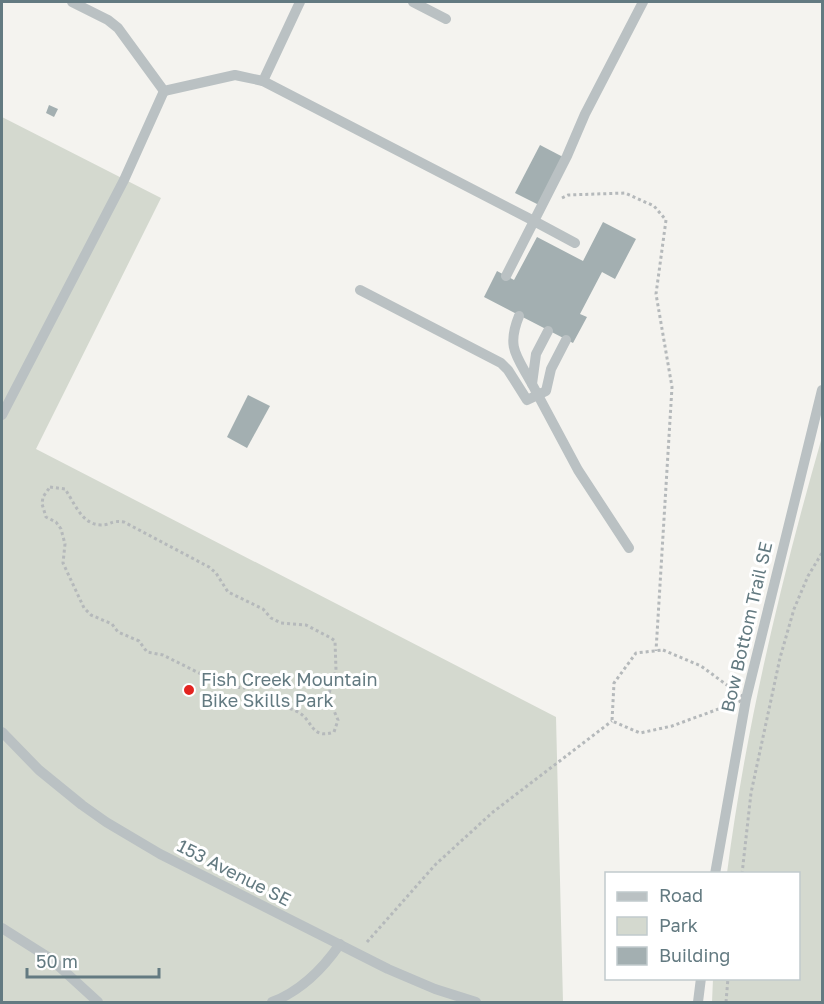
<svg xmlns="http://www.w3.org/2000/svg" width="824" height="1004" font-family="'Golos Text',sans-serif">
<style>
.green{fill:#d4d9cf}
.building{fill:#a3afb1}
.lines{fill:none;stroke-linecap:round;stroke-linejoin:round}
.path{stroke:#b5b9bb;stroke-width:3;stroke-dasharray:3 3;stroke-linecap:butt}
.minor{stroke:#bac1c3;stroke-width:10}
.poi-dot{fill:#e32420;stroke:#fff;stroke-width:2}
.labels{text-anchor:middle;stroke-width:6;stroke-linejoin:round;paint-order:stroke}
.street-label{font-size:18px;fill:#637a81;stroke:#fff}
.poi-label{font-size:18px;fill:#637a81;stroke:#fff;text-anchor:start}
</style>
<rect width="100%" height="100%" fill="#f4f3ef"/>
<!-- green -->
<g class="green">
<polygon points="2,117 161,198 36,449 556,717 563,1002 2,1002"/>
<path d="M 822,437 L 822,1002 L 712,1002 L 713,979 L 798,978 L 798,874 L 727,873 C 746,726 781,580 822,437 Z"/>
</g>
<!-- building -->
<g class="building">
<polygon points="49,105 58,109 54,117 46,113"/>
<polygon points="540,145 563,157 539,205 515,193"/>
<polygon points="603,222 636,239 615,279 602,272 580,314 587,317 573,343 484,297 497,271 514,280 537,237 583,261"/>
<polygon points="248,395 270,406 247,448 227,437"/>
</g>
<g class="lines">
<!-- path -->
<g class="path">
<polyline points="562,198 568,195 625,193 654,206 666,220 656,294 672,387 656,651"/>
<path d="M 50,487 L 65,489 C 74,502 82,525 101,525 C 112,525 110,520 124,522 L 209,567 L 216,573 L 228,592 L 263,609 L 271,618 L 281,623 L 306,625 L 331,638 L 335,641 L 336,670 L 328,697 L 338,720 L 334,732 C 311,740 313,720 298,712 C 287,705 282,711 272,700 L 261,700 L 251,696 L 245,688 L 227,686 L 219,683 L 163,655 L 147,652 L 139,641 L 118,632 L 112,624 L 91,615 L 84,608 L 63,563 L 65,544 L 61,529 L 56,522 L 46,517 L 42,504 L 43,497 Z"/>
<polygon points="663,650 701,666 746,699 672,726 640,733 612,721 614,683 636,653"/>
<polyline points="742,874 751,793 780,658 794,609 808,576 822,553"/>
<polyline points="367,942 436,864 493,812 612,721"/>
<polyline points="726,1002 728,978"/>
</g>
<!-- minor -->
<g class="minor">
<polyline points="72,2 108,20 118,28 164,91 235,75 263,81 300,2"/>
<polyline points="413,2 446,19"/>
<polyline points="263,81 534,221 567,156 585,114 643,2"/>
<polyline points="506,276 534,221 575,243"/>
<polyline points="360,290 501,363 508,370 527,400 546,391 551,369 566,340"/>
<path d="M 519,316 C 506,348 517,356 532,384"/>
<polyline points="548,331 536,354 532,384 578,470 629,548"/>
<polyline points="2,415 124,180 164,91"/>
<polyline points="2,732 39,770 82,805 106,822 160,854 388,969 435,989 476,1002"/>
<polyline points="715,874 746,699 822,390"/>
<polyline points="2,928 51,959 98,1002"/>
<path d="M 272,1002 C 301,991 322,970 340,944"/>
<polyline points="698,1002 701,978"/>
</g>
</g>
<!-- markers -->
<circle class="poi-dot" cx="189" cy="690" r="6"/>
<g class="labels">
<!-- street labels -->
<g class="street-label">
<text transform="translate(747 627) rotate(-77)" y="6">Bow Bottom Trail SE</text>
<text transform="translate(234 873) rotate(27)" y="6">153 Avenue SE</text>
</g>
<!-- poi labels -->
<g class="poi-label">
<text x="201" y="686">Fish Creek Mountain<tspan x="201" dy="21">Bike Skills Park</tspan></text>
</g>
</g>
<!-- border -->
<rect width="824" height="1004" fill="none" stroke="#637a81" stroke-width="6"/>
<!-- legend -->
<rect x="605" y="872" width="195" height="108" fill="#ffffff" stroke="#c1cacd" stroke-width="1.5"/>
<rect x="617" y="892" width="30" height="9" fill="#bac1c3" stroke="#c1cacd" stroke-width="1.5"/>
<text x="659" y="902" font-size="18" fill="#637a81">Road</text>
<rect x="617" y="917" width="30" height="18" fill="#d4d9cf" stroke="#c1cacd" stroke-width="1.5"/>
<text x="659" y="932" font-size="18" fill="#637a81">Park</text>
<rect x="617" y="947" width="30" height="18" fill="#a3afb1" stroke="#c1cacd" stroke-width="1.5"/>
<text x="659" y="962" font-size="18" fill="#637a81">Building</text>
<!-- scale -->
<path d="M27 968v9h132v-9" fill="none" stroke="#637a81" stroke-width="3"/>
<text x="36" y="968" font-size="18" fill="#637a81" stroke="#ffffff" stroke-width="4.5" paint-order="stroke">50 m</text>
</svg>
